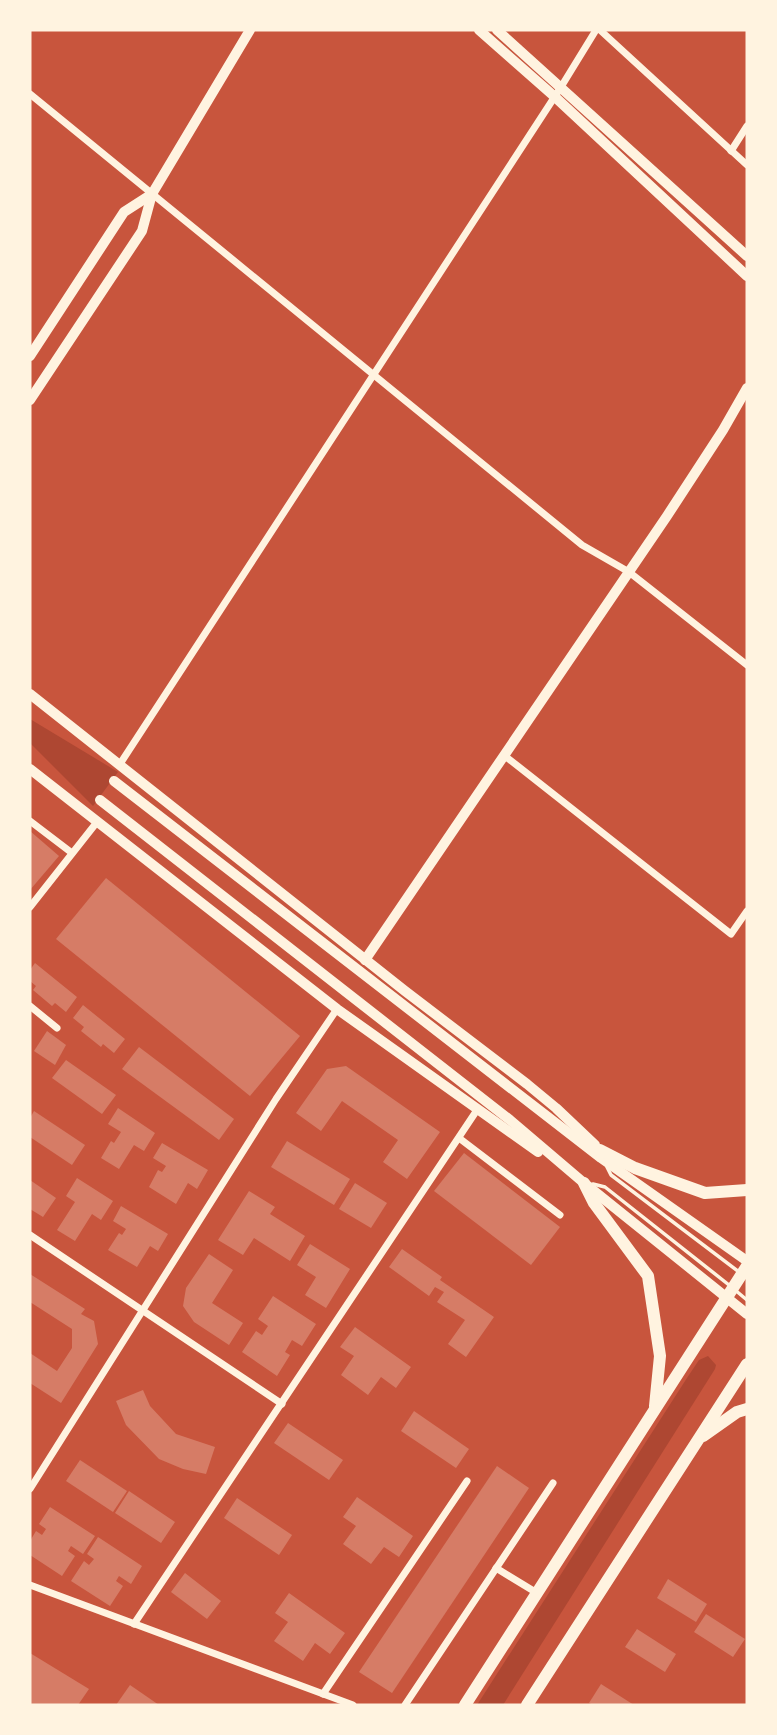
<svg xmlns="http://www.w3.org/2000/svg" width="777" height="1735" font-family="'Archivo Narrow',sans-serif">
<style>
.green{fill:#ae4732}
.building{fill:#d67c66}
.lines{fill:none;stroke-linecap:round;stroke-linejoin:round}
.service{stroke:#fff3e0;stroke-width:3.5}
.minor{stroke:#fff3e0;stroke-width:7}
.tertiary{stroke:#fff3e0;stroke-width:10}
.secondary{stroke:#fff3e0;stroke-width:10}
.primary{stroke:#fff3e0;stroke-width:12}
</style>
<rect width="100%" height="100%" fill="#c8553d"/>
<!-- green -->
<g class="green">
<polygon points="30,719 118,772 93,806 30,743"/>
<polygon points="708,1356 716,1365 715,1369 503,1705 477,1705 687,1378 699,1360"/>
</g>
<!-- building -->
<g class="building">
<polygon points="30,831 59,856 30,890"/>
<polygon points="106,878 300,1036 250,1096 56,939"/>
<polygon points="35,963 77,997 66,1012 55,1003 52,1006 33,990 36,986 30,981 30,970"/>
<polygon points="83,1005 125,1039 114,1053 103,1044 101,1047 81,1031 84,1027 73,1018"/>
<polygon points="47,1031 66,1045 55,1065 34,1051"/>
<polygon points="139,1047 234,1119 219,1140 122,1069"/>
<polygon points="66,1060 116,1095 102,1114 52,1078"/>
<polygon points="346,1066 440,1132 407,1179 383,1162 398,1140 342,1101 321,1131 296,1113 327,1069"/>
<polygon points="118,1108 155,1133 144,1151 134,1145 119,1169 101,1158 111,1141 114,1143 121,1132 108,1124"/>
<polygon points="34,1111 85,1145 72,1165 30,1137 30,1118"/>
<polygon points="287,1141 350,1179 334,1205 271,1167"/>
<polygon points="162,1143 208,1170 197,1189 188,1183 176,1204 149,1187 158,1170 162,1172 166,1166 153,1158"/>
<polygon points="464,1153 560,1227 531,1265 434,1191"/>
<polygon points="77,1178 113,1201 101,1220 92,1214 75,1241 57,1230 75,1202 66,1196"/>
<polygon points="30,1180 56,1198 43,1217 30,1209"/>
<polygon points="355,1183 387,1203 371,1228 339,1209"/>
<polygon points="249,1191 275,1207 270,1214 305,1236 290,1261 254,1238 243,1255 218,1240"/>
<polygon points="121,1206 168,1234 158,1251 150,1246 137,1267 108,1250 119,1233 122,1235 126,1229 113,1221"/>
<polygon points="310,1244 350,1269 326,1308 305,1295 316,1277 297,1265"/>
<polygon points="402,1249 442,1277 440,1280 494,1317 466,1357 448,1344 465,1320 437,1302 444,1292 435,1287 429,1296 389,1267"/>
<polygon points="209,1254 233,1270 212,1303 243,1323 229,1345 194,1322 183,1306 186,1288"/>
<polygon points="30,1274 85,1309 81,1314 94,1321 98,1344 61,1403 30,1383 30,1353 57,1371 72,1348 72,1329 30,1302"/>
<polygon points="273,1296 316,1324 302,1346 292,1340 285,1352 290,1355 277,1376 242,1352 256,1331 262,1335 268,1326 258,1319"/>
<polygon points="355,1327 411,1367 396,1388 381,1377 368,1395 341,1375 354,1356 340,1347"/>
<polygon points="143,1390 150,1406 176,1434 215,1447 206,1474 183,1469 159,1459 126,1425 116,1401"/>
<polygon points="414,1411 469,1449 456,1468 401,1431"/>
<polygon points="288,1423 343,1460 329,1480 274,1443"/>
<polygon points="80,1460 127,1491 113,1512 66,1481"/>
<polygon points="497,1466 529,1488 392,1693 359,1672"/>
<polygon points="129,1491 175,1522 161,1543 115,1513"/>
<polygon points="357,1497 413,1536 399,1557 384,1547 371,1564 343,1544 356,1526 343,1517"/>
<polygon points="237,1498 292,1535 279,1555 224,1518"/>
<polygon points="50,1507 95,1536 83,1554 71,1546 68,1551 75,1556 62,1576 30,1555 30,1541 36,1531 42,1535 46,1529 39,1524"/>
<polygon points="98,1537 142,1566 131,1584 119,1576 116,1581 123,1586 110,1606 71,1581 84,1561 89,1565 94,1559 87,1554"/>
<polygon points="185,1573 221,1601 207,1619 171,1592"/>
<polygon points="668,1579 707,1604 696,1622 657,1598"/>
<polygon points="289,1593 345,1633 330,1654 315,1643 303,1661 274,1641 288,1622 275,1613"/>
<polygon points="706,1614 745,1639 733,1657 694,1632"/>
<polygon points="637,1629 676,1654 665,1672 625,1647"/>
<polygon points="30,1653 89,1689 78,1705 30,1705"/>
<polygon points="601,1684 634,1705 593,1705 589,1703"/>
<polygon points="130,1685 159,1705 116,1705"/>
</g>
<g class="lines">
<!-- service -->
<g class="service">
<polyline points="607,1167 611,1175 747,1278"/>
<polyline points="593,1184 605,1187 729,1285"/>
<polyline points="735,1290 747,1300"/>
</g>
<!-- minor -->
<g class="minor">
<polyline points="600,30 747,165"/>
<polyline points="30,94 582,545 629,572 747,665"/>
<polyline points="731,151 747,126"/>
<polyline points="505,756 731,934 747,911"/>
<polyline points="120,764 561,87 596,30"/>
<polyline points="30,821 72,853"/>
<polyline points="30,907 97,822"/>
<polyline points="30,1006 57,1028"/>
<polyline points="459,1138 560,1215"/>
<polyline points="30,1235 282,1404"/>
<polyline points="30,1489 276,1099 337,1009"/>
<polyline points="496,1568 537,1593"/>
<polyline points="30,1585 353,1705"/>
<polyline points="134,1624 477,1110"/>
<polyline points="323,1694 467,1481"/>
<polyline points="405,1705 553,1483"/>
</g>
<!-- tertiary -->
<g class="tertiary">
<polyline points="479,30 555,97 747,276"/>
<polyline points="497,30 747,256"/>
<polyline points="30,356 124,212 152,194"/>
<polyline points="30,400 142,231 152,194 250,30"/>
<polyline points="365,960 667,516 723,430 747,388"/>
</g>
<!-- secondary -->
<g class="secondary">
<polyline points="30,694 405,991 527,1084 556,1108 595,1145"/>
<polyline points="30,769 337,1009 538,1152"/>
<polyline points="114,781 601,1158 747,1261"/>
<polyline points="100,800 510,1120 584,1183 747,1314"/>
</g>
<!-- primary -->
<g class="primary">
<polyline points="600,1150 635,1168 705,1193 747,1190"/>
<polyline points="584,1183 594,1203 648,1276 660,1356 655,1406"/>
<polyline points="703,1436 737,1412 747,1409"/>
<polyline points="465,1705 747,1266"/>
<polyline points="527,1705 747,1364"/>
</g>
</g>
<!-- border -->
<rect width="777" height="1735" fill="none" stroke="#fff3e0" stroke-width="63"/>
</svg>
